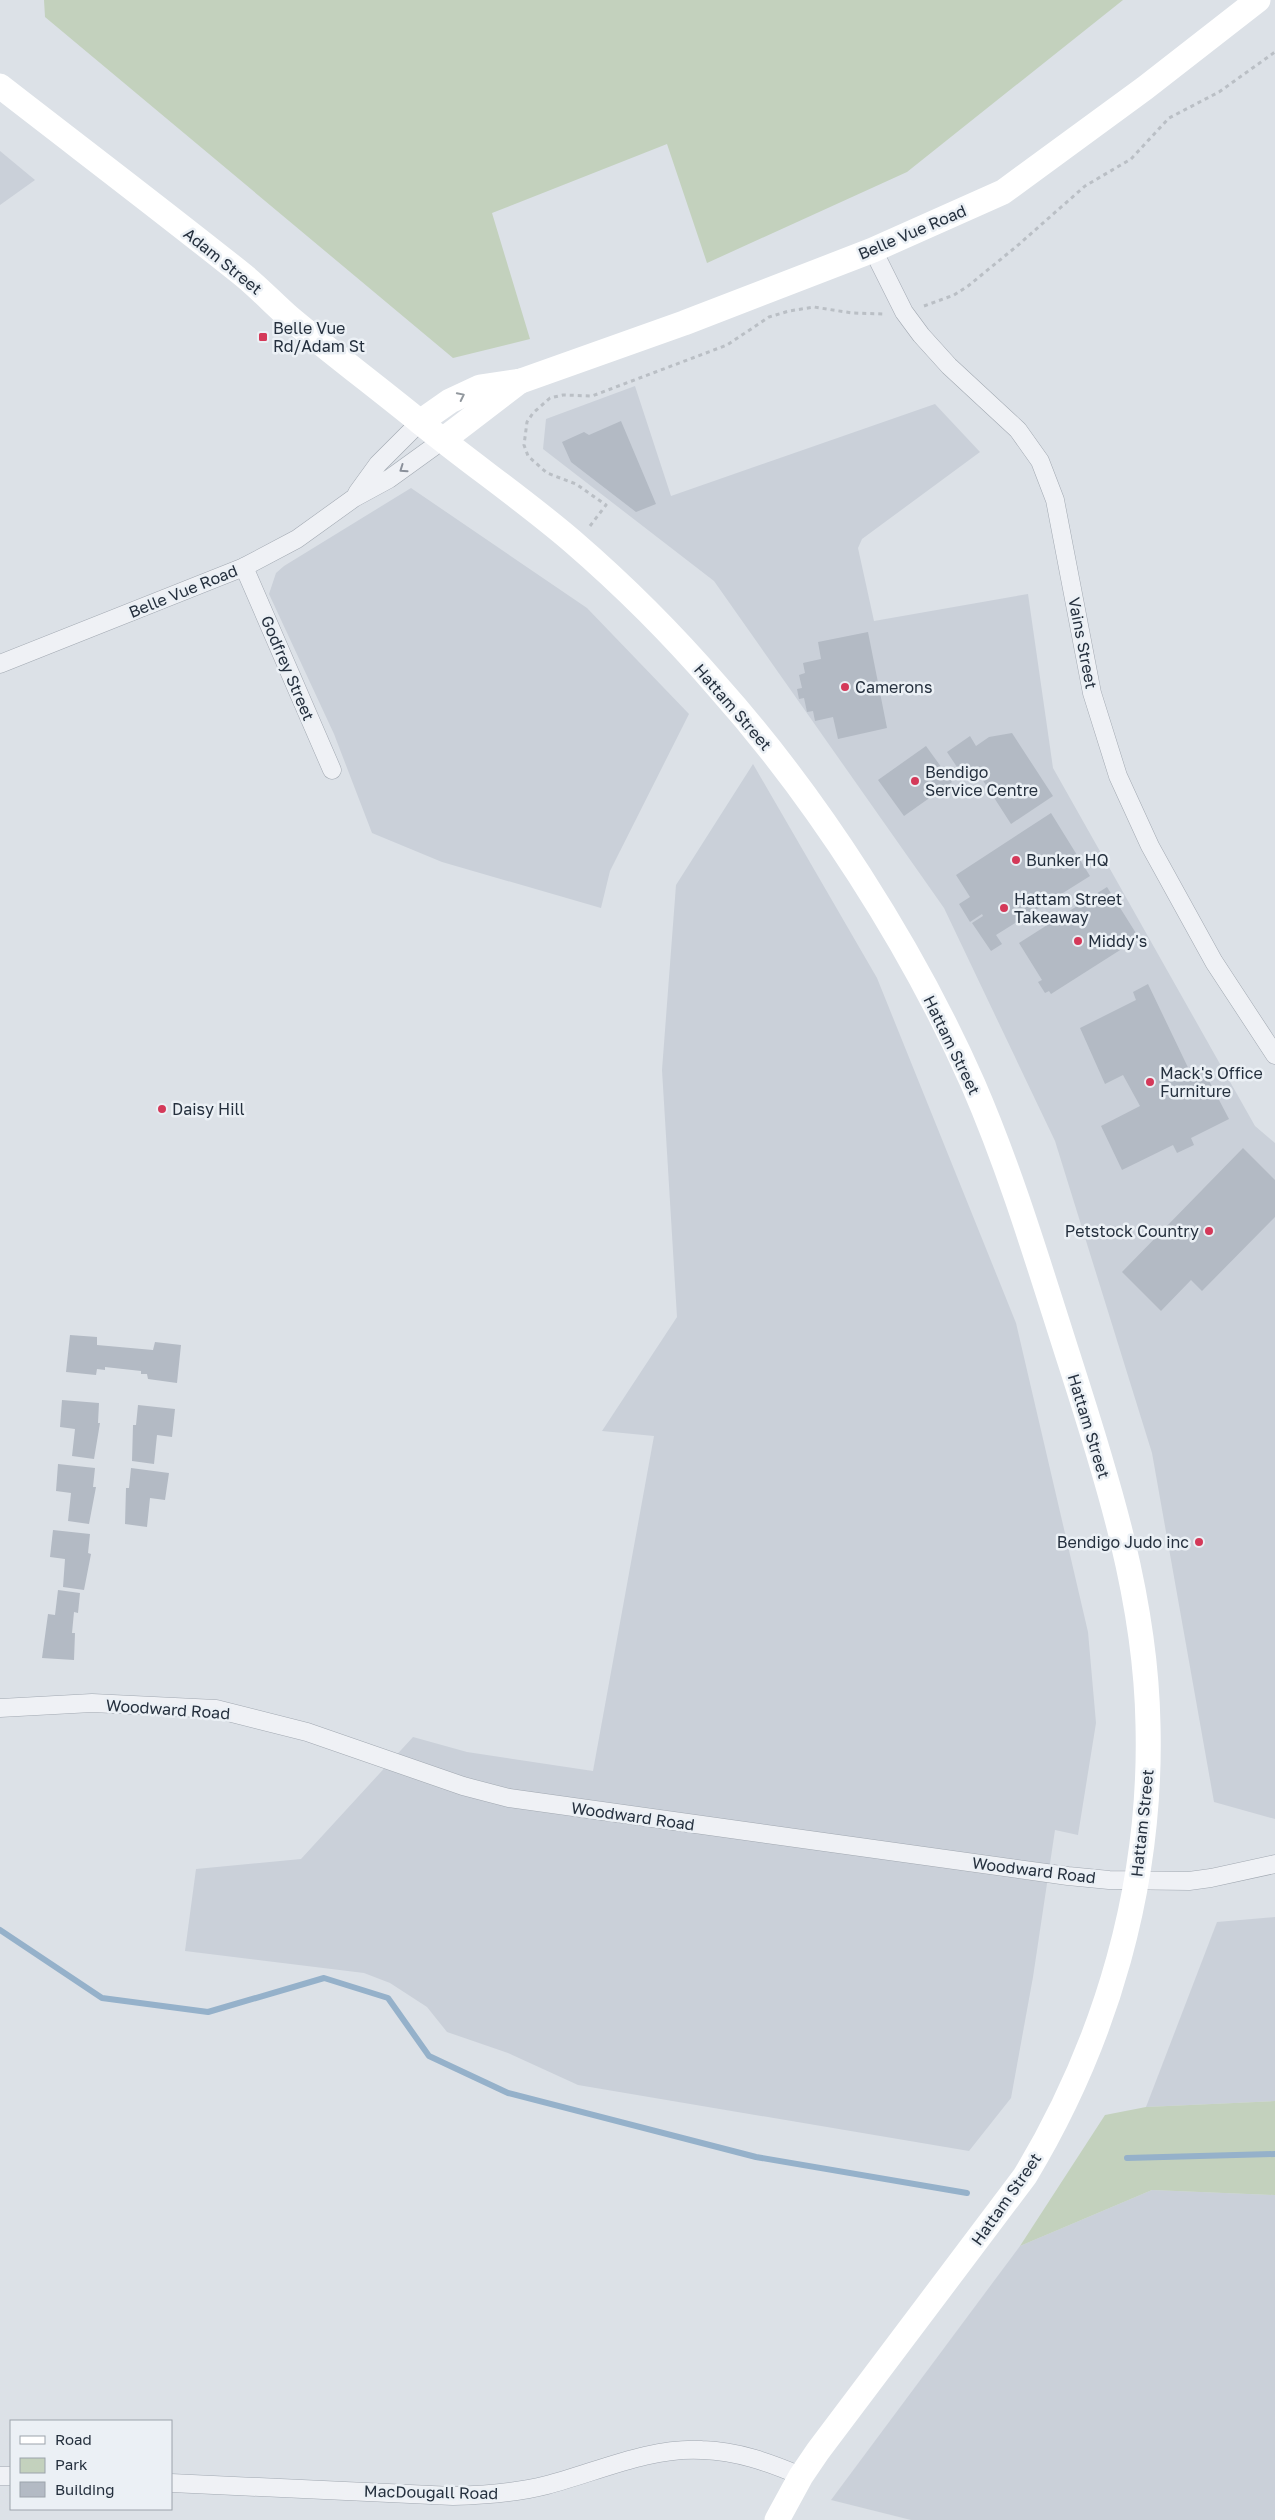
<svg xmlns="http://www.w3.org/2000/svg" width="1275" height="2520" font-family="'Golos Text',sans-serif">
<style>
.built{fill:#cad0d9}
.green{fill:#c3d1bd}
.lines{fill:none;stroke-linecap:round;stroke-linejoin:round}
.stream{stroke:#95b1ca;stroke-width:6}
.building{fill:#b3bac4}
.street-casing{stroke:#a1a8b1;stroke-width:19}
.path{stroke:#babfc5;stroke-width:3;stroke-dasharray:4 4;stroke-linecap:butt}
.street{stroke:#eff1f5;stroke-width:18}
.secondary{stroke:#fff;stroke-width:25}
.oneway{stroke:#92989e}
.oneway2{stroke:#8a909a}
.poi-dot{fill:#d43959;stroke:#ebf0f5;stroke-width:2}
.labels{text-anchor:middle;stroke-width:5;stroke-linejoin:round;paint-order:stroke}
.street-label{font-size:16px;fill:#25303e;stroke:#ebf0f5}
.poi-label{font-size:16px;fill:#25303e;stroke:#ebf0f5;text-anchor:start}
</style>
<rect width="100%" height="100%" fill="#dce1e7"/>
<!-- built -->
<g class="built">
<polygon points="0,151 35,180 0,205"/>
<polygon points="635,386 671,496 935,404 980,452 862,539 858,548 874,621 1028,594 1053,768 1255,1126 1275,1143 1275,1819 1214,1802 1152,1453 1055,1141 944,908 714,581 543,449 546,419"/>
<polygon points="411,488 587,608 689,714 610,871 601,908 442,862 372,833 334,734 269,594 276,573 284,566"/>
<polygon points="753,764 877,978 1016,1323 1088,1632 1096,1723 1078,1835 1055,1830 1033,1977 1011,2098 969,2151 578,2085 508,2053 447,2032 427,2007 390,1983 364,1973 185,1951 196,1869 301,1859 413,1737 467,1752 593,1771 654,1436 602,1431 677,1317 662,1070 676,885"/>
<polygon points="1275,1917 1275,2101 1146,2107 1217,1922"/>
<polygon points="1152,2190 1275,2195 1275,2520 911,2520 831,2500 1020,2246"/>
</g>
<!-- green -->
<g class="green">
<polygon points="44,0 1123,0 907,172 707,263 667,144 492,213 530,339 453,358 45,17"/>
<polygon points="1275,2101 1275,2195 1152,2190 1020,2246 1105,2115 1146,2107"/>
</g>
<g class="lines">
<!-- stream -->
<g class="stream">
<polyline points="0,1930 102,1998 208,2012 324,1978 388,1998 429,2056 508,2093 756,2157 967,2193"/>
<polyline points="1127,2158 1275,2154"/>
</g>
</g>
<!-- building -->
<g class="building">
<polygon points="621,421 656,504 636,512 571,462 562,442 584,432 589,435"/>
<polygon points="868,632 887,728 838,739 833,717 815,721 813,711 807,712 804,698 799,699 797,689 802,688 799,675 805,673 803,663 821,659 818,642"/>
<polygon points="1012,733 1053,796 1011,824 975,768 963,776 947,752 970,736 976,746 989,737"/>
<polygon points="926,746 952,782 904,816 878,780"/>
<polygon points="1051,813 1090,876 996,935 1002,944 991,951 972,923 983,916 982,914 970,922 959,904 970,897 956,875"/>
<polygon points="1107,887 1139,938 1051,994 1049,991 1045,993 1038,982 1042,980 1019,943"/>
<polygon points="1148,984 1194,1080 1206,1075 1229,1119 1191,1138 1194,1145 1177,1153 1173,1145 1122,1170 1101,1126 1140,1106 1123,1075 1105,1084 1080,1028 1136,1000 1133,992"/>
<polygon points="1243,1148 1275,1180 1275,1217 1202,1291 1191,1280 1161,1311 1122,1272"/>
<polygon points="70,1335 97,1337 97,1345 153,1350 155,1342 181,1345 177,1383 148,1379 147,1374 141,1374 141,1371 105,1367 105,1370 97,1369 96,1375 66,1372"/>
<polygon points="62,1400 99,1403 98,1423 100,1423 94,1459 72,1456 75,1429 60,1427"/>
<polygon points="138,1405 175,1409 172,1437 157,1435 154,1464 132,1461 133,1425 136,1425"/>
<polygon points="58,1464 95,1468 93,1487 96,1487 89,1524 68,1521 71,1493 56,1491"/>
<polygon points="131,1468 169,1473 165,1500 150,1498 147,1527 125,1524 126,1488 129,1488"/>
<polygon points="53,1530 90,1534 88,1553 91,1554 84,1590 63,1587 65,1559 50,1557"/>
<polygon points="58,1590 80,1593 78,1613 74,1612 72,1633 75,1633 74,1660 42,1658 48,1614 55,1615"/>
</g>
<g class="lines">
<!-- street casing -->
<g class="street-casing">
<g id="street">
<polyline points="873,250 904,312 921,335 949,366 1018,430 1040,461 1055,500 1092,693 1118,776 1150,846 1214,962 1275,1055"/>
<polyline points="357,493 378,464 420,422"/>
<polyline points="244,567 332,770"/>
<polyline points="0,664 244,567 297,539 354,498 389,479 443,440"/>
<polyline points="0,1708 92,1703 216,1709 307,1732 463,1786 509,1798 1068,1876 1109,1880 1189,1881 1211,1878 1275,1864"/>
<polyline points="0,2476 11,2476"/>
<path d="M 171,2483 L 453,2496 C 485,2495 516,2493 547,2485 C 597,2472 649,2447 702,2450 C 737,2451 768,2462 801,2476"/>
</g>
</g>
<!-- path -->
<g class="path">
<polyline points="924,306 954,295 968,286 1017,246 1085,186 1131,159 1169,118 1219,92 1275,52"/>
<polyline points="590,526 606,505 576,484 547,473 528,456 524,445 527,422 533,413 550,398 563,395 592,396 727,345 769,317 789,311 814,307 852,313 884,314"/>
</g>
<!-- street -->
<use href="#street" class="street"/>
<!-- secondary -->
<g class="secondary">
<path d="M 0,86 C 81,149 163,211 243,275 C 259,288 274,304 290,318 C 333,354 377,387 420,422 C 470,463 523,499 572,541 C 623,585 673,635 717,686 C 817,798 912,946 973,1084 C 1012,1174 1040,1269 1070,1362 C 1108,1480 1146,1600 1148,1725 C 1152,1884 1107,2040 1025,2176 L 818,2451 L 801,2476 L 777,2520"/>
<polyline points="420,422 450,401 480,387 521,381 684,323 873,250 1003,192 1145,88 1258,0"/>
<polyline points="443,440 520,381"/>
</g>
</g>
<!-- one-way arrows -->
<defs><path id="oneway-chevron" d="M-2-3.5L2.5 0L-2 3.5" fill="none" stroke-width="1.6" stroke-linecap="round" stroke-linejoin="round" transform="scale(1.25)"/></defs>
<use class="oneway" href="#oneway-chevron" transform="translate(461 396) rotate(-26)"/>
<use class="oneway2" href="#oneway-chevron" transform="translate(403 469) rotate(145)"/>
<!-- markers -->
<g class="poi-dot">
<rect x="258" y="332" width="10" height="10" rx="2.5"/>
<circle cx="845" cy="687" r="5"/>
<circle cx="915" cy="781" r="5"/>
<circle cx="1016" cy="860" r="5"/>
<circle cx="1004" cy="908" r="5"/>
<circle cx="1078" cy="941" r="5"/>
<circle cx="1150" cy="1082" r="5"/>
<circle cx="162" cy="1109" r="5"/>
<circle cx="1209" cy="1231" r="5"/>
<circle cx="1199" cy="1542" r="5"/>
</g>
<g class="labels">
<!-- street labels -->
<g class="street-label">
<text transform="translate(912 232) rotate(-23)" y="6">Belle Vue Road</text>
<text transform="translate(223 261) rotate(39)" y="6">Adam Street</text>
<text transform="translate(183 591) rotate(-22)" y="6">Belle Vue Road</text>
<text transform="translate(1083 643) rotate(79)" y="6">Vains Street</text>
<text transform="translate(288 668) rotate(67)" y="6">Godfrey Street</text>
<text transform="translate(733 707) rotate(49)" y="6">Hattam Street</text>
<text transform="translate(952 1045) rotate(64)" y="6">Hattam Street</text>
<text transform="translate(1089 1426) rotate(73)" y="6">Hattam Street</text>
<text transform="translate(168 1709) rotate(4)" y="6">Woodward Road</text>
<text transform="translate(633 1816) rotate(8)" y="6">Woodward Road</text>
<text transform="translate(1142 1823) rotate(-84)" y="6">Hattam Street</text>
<text transform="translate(1034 1870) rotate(7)" y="6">Woodward Road</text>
<text transform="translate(1006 2199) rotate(-55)" y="6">Hattam Street</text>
<text transform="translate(431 2492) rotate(1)" y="6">MacDougall Road</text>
</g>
<!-- poi labels -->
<g class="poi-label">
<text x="273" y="334">Belle Vue<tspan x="273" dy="18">Rd/Adam St</tspan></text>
<text x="855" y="693">Camerons</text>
<text x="925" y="778">Bendigo<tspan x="925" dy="18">Service Centre</tspan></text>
<text x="1026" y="866">Bunker HQ</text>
<text x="1014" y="905">Hattam Street<tspan x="1014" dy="18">Takeaway</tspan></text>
<text x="1088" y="947">Middy's</text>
<text x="1160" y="1079">Mack's Office<tspan x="1160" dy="18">Furniture</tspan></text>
<text x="172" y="1115">Daisy Hill</text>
<text x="1199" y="1237" text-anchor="end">Petstock Country</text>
<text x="1189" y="1548" text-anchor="end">Bendigo Judo inc</text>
</g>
</g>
<!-- legend -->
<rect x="10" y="2420" width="162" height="90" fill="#ebf0f5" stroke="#9ca3ac"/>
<rect x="20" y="2436" width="25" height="8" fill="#ffffff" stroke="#9ca3ac"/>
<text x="55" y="2445" font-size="15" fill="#25303e">Road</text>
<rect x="20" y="2458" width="25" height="15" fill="#c3d1bd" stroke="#9ca3ac"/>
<text x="55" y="2470" font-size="15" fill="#25303e">Park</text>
<rect x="20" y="2482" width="25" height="15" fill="#b3bac4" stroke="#9ca3ac"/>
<text x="55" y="2495" font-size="15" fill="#25303e">Building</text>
</svg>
